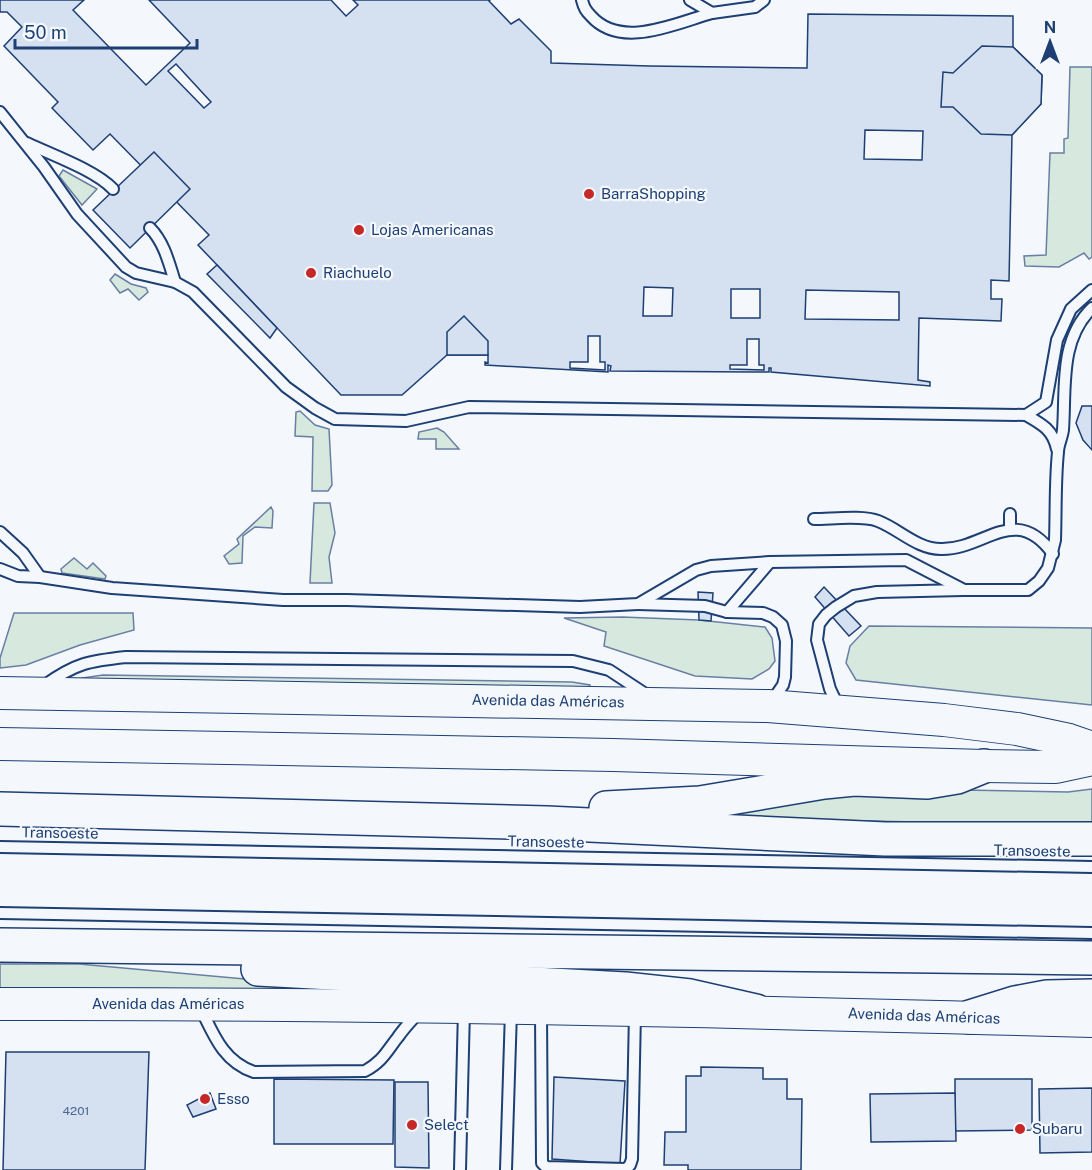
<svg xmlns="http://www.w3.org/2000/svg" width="1092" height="1170" font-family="'Public Sans',sans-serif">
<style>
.green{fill:#d7e8df;stroke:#687fa3;stroke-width:1.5}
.building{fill:#d5e0f0;stroke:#1d3f73;stroke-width:1.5;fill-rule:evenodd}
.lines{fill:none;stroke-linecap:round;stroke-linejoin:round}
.service-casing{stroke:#1d3f73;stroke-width:14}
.secondary-casing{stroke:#1d3f73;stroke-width:34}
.trunk-casing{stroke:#1d3f73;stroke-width:36}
.service{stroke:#f4f7fb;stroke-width:10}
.secondary{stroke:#f4f7fb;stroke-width:32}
.trunk{stroke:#f4f7fb;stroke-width:33}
.poi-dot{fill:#c62828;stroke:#f4f7fb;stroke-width:2}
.labels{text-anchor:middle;stroke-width:4.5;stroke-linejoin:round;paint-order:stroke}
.number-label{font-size:12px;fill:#4b6792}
.poi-label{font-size:15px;fill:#1d3f73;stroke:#f4f7fb;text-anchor:start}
.street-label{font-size:15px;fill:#1d3f73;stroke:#f4f7fb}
</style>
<rect width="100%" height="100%" fill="#f4f7fb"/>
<!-- green -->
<g class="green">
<polygon points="1070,67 1092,67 1092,257 1089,259 1084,253 1059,267 1025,266 1024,256 1046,255 1050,153 1064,153 1064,139 1068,138"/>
<polygon points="63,170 97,189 82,205 59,176"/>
<polygon points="115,274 131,284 146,288 148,292 139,300 128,289 120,293 110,280"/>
<polygon points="300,411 315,425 329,429 332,485 328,491 312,491 313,437 295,436 296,412"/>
<polygon points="437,428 444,432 459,449 436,449 436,439 418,439 419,432"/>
<polygon points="314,503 330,503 335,533 329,557 332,583 310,583"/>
<polygon points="271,507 273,511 272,528 255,527 243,536 242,563 229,564 224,556 239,544 237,539"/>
<polygon points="74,558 87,569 93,563 106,576 105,579 62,573 61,569"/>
<polygon points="14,613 133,613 134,630 80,645 26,665 0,668 0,658"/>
<polygon points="622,617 699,620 765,627 772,638 775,661 769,669 752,679 695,676 604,646 606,632 564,618"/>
<polygon points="869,626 1092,628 1092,705 856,680 846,663 850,646"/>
<polygon points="103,675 572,682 590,685 590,689 83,681 82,678"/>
<polygon points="854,788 1068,792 1092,789 1092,826 824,820 727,816 727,812"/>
<polygon points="0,964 79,964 277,982 306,989 0,990"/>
</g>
<!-- building -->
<g class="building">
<path d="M 0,0 L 84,0 L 73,10 L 146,85 L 190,43 L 149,0 L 331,0 L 346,16 L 358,5 L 353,0 L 490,0 L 489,1 L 511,24 L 519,19 L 551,51 L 551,63 L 649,66 L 807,68 L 808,14 L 1013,16 L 1013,47 L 1042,75 L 1041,104 L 1012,135 L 1009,281 L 991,280 L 991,299 L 1002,299 L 1001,321 L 919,318 L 918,380 L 930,382 L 930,386 L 771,372 L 771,368 L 769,368 L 769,372 L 753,372 L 610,371 L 611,366 L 608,365 L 608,372 L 485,365 L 485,362 L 488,363 L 488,355 L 447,355 L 402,395 L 341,395 L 198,245 L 209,235 L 110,134 L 93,150 L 52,108 L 58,102 L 4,46 L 22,27 L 7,12 L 0,12 ZM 176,64 L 211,102 L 204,108 L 168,71 ZM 865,130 L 923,131 L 922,160 L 864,159 ZM 644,287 L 673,288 L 672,316 L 643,316 ZM 731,289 L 760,289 L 760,318 L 731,318 ZM 806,290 L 899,292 L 899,320 L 805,319 ZM 588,336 L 600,336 L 600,362 L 605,362 L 605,370 L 570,368 L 570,362 L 588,362 ZM 747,339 L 759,339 L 759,365 L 764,365 L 764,370 L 730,369 L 730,365 L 747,365 Z"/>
<polygon points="982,46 1013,47 1042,75 1041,104 1012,135 981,134 953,107 941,107 943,72 953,73"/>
<polygon points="154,152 190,189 130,248 93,210"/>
<polygon points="217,265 277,328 270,338 207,274"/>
<polygon points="464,316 488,341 488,355 447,355 447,332"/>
<polygon points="1082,406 1092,406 1092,450 1083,440 1076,423"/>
<polygon points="824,587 861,626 849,636 815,597"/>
<polygon points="698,592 713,593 711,621 699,620"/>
<polygon points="6,1052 149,1052 145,1170 3,1170"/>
<polygon points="701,1067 763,1068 763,1079 787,1079 787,1099 802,1099 801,1170 688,1170 688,1165 664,1165 665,1132 686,1132 686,1076 701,1076"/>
<polygon points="554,1077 625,1081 620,1164 552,1159"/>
<polygon points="274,1079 394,1080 393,1144 274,1144"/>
<polygon points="955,1079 1032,1079 1032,1130 955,1131"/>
<polygon points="395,1082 428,1082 429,1168 395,1167"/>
<polygon points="1092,1088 1092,1152 1040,1153 1039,1089"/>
<polygon points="210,1093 216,1109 193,1117 187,1105"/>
<polygon points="955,1093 956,1141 871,1142 870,1094"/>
</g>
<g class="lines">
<!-- service casing -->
<g class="service-casing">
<g id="service">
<path d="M 582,0 C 584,8 586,11 591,16 C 621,50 676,23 712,13"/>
<polyline points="690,0 712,13 755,7 764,0"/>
<path d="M 0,112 L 44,167 L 77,214 L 126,267 L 136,273 L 175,282 L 193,292 L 286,387 L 315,408 L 335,419 L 406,421 L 469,407 L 1026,415 C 1042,424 1053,430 1057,449"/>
<path d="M 27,143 C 52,155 95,170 113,189"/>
<path d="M 150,228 C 164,242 169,263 175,282"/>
<polyline points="1026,415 1046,402 1057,340 1071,309 1092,290"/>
<polyline points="1010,514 1010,528"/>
<path d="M 814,519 C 832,519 863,515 878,521 C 899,529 917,549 941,549 C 985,550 1015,502 1053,554"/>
<polyline points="0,532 23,553 40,577"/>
<path d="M 0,569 L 18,576 L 40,577 L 112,588 L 283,600 L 347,600 L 580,607 L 638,604 L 696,570 L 711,566 L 770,562 L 906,560 L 964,590 L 1028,590 L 1039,581 L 1048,568 L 1055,540 C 1056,511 1055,481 1058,452 C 1058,445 1062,438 1063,430 C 1066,388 1059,340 1092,308"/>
<polyline points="638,604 705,606 727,612 763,613 773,617 782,625 786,641 785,677 783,685 772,701"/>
<polyline points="727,612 770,562"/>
<path d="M 45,685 C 76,663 89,661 126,657 L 573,661 L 609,670 L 647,695"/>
<polyline points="839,708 830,689 817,640 819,624 826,615 836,607 854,596 877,592 963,590"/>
<polyline points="0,847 1092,867"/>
<polyline points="0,913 1092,933"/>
<path d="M 201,1009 C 214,1036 224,1062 254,1072 L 365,1071 C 383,1061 386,1052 398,1037 C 404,1028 412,1020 420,1011"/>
<polyline points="541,1012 542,1163 546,1167 626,1169 630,1165 632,1159 635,1013"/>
<polyline points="460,1170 464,1010"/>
<polyline points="506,1170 511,1011"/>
</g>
</g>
<!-- secondary casing -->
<g class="secondary-casing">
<g id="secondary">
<polyline points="0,693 768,706 944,720 1017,729 1069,740 1092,748"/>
<polyline points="0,744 613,755 984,766 1056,767 1092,759"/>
<path d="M 0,1004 C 364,1003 728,1011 1092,1021"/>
</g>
</g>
<!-- trunk casing -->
<g class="trunk-casing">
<g id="trunk">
<polyline points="606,808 700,803 824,782 854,779 927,782 957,777 984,766"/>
<polyline points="0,809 547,823 885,839 1092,839"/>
<polyline points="0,945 1092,958"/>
<polyline points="258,969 625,989 690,996 756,1011"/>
<polyline points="970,1017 1015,1003 1047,997 1092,996"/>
</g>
</g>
<!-- service -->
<use href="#service" class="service"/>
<!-- secondary -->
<use href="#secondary" class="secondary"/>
<!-- trunk -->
<use href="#trunk" class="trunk"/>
</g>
<!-- markers -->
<g class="poi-dot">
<circle cx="589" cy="194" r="6"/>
<circle cx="359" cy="230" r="6"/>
<circle cx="311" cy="273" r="6"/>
<circle cx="205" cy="1099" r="6"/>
<circle cx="412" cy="1125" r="6"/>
<circle cx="1020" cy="1129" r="6"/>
</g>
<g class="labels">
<!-- number labels -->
<g class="number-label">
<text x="76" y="1115">4201</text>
</g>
<!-- poi labels -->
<g class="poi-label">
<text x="601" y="199">BarraShopping</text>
<text x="371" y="235">Lojas Americanas</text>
<text x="323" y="278">Riachuelo</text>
<text x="217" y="1104">Esso</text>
<text x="424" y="1130">Select</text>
<text x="1032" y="1134">Subaru</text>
</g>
<!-- street labels -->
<g class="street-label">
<text transform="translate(548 701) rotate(1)" y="5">Avenida das Américas</text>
<text transform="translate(60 833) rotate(1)" y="5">Transoeste</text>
<text transform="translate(546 842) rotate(1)" y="5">Transoeste</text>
<text transform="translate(1032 851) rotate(1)" y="5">Transoeste</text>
<text x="168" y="1009">Avenida das Américas</text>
<text transform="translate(924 1016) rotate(2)" y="5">Avenida das Américas</text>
</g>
</g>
<!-- north arrow -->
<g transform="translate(1050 42)" stroke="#f4f7fb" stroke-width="4.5" paint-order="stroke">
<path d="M0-4.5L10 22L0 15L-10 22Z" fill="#1d3f73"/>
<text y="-9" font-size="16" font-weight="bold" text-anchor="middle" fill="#1d3f73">N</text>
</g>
<!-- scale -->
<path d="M15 39v9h182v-9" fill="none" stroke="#1d3f73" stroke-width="3"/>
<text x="24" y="39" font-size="18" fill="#1d3f73" stroke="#f4f7fb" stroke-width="4.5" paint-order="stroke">50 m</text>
</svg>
